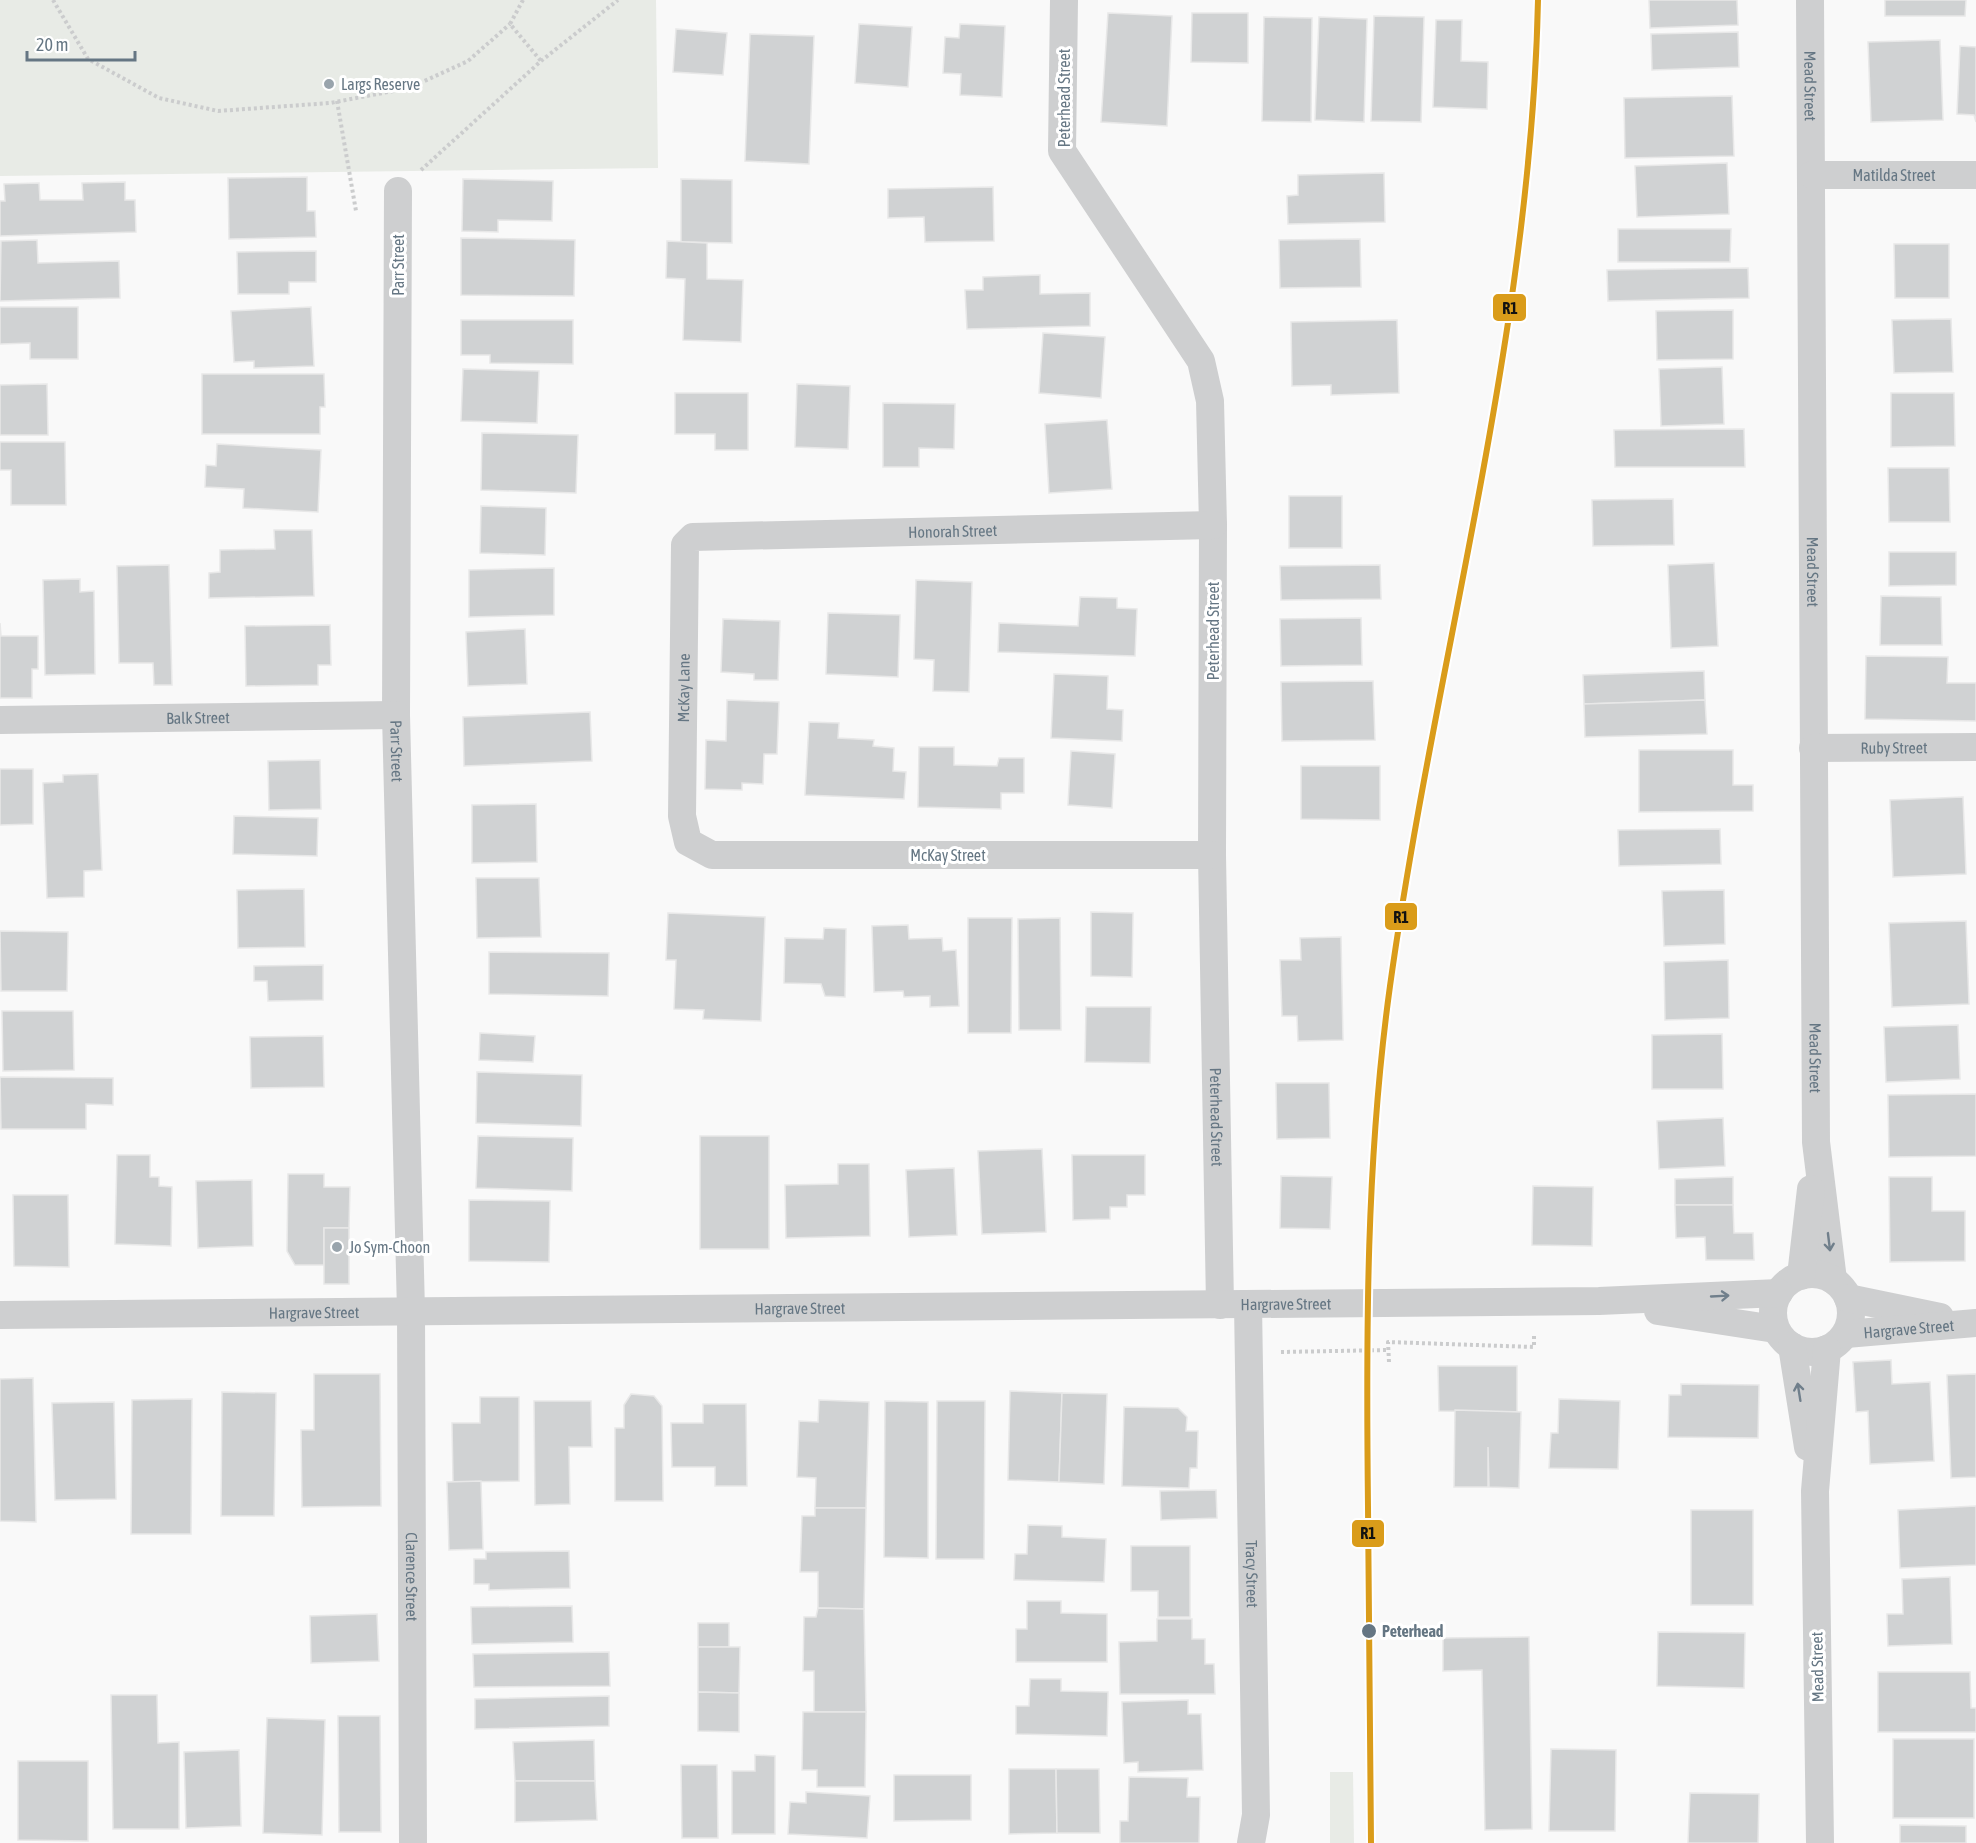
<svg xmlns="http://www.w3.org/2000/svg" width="1976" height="1843" font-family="'Asap Condensed',sans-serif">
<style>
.green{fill:#e8ebe6}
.building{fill:#d0d2d3;stroke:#e8e8e8;stroke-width:1.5}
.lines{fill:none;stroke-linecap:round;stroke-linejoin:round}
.path{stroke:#cbcccd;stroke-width:4;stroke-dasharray:3 3;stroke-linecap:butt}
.minor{stroke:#cecfd0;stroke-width:28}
.rail-1-casing{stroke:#fff;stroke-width:10}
.rail-1{stroke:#da9c1a;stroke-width:6}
.oneway{stroke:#707f8b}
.poi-dot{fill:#99a4ac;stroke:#fff;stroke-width:2}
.stop-dot{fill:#657683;stroke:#fff;stroke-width:2}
.labels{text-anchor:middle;stroke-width:6;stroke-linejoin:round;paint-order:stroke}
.poi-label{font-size:16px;fill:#657683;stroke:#fff;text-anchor:start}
.street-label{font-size:16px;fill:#657683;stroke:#fff}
.stop-label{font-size:16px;font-weight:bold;fill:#657683;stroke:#fff;text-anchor:start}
.line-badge{stroke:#fff;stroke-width:2}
.pale-badge-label{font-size:16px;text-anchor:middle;font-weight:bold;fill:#111}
</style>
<rect width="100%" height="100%" fill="#f9f9f9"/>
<!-- green -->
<g class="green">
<polygon points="0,0 656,0 658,168 0,176"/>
<polygon points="1330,1772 1353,1772 1354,1843 1330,1843"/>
</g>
<!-- building -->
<g class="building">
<polygon points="1649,0 1737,0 1738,25 1650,28"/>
<polygon points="1885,0 1966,0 1965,16 1885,16"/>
<polygon points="1108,13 1172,16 1167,126 1101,122"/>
<polygon points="1192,13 1248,13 1248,63 1191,62"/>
<polygon points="1374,16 1424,17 1421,122 1371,121"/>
<polygon points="1264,17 1312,18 1311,122 1262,121"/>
<polygon points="1319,17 1367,19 1364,122 1315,120"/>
<polygon points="1436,20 1462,20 1461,61 1488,62 1487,109 1433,107"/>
<polygon points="859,24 912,27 908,87 855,83"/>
<polygon points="960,24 1005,26 1002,97 960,95 961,74 943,73 945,37 959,38"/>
<polygon points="676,29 727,33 723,75 673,72"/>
<polygon points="1738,32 1739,67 1652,70 1651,34"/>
<polygon points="750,34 814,36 809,164 745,161"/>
<polygon points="1940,40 1943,120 1871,122 1868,42"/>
<polygon points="1960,46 1976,47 1976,122 1974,115 1957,114"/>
<polygon points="1732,96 1734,156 1625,158 1624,98"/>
<polygon points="1727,163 1729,214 1637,217 1635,166"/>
<polygon points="1384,173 1385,222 1288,224 1287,196 1298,195 1298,175"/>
<polygon points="307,177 307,211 315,211 316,237 229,239 228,178"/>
<polygon points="463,179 553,181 552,221 498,220 498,232 462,231"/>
<polygon points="681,179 732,180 732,243 681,242"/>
<polygon points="125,182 125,200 135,200 136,232 0,236 0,201 5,201 4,184 39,183 40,200 83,200 82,183"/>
<polygon points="993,187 994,241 925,242 924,217 888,218 888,189"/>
<polygon points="1618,229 1731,229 1730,262 1618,262"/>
<polygon points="461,238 575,240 574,296 461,295"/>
<polygon points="1360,239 1361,287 1280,288 1279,240"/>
<polygon points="37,240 38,263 119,261 120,298 0,301 1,241"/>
<polygon points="667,241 707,243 707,279 743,280 741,342 683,340 685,279 666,278"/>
<polygon points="1894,244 1949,244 1949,298 1895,298"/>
<polygon points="316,251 316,282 289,282 289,294 238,294 237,252"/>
<polygon points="1748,268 1749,298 1608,301 1607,270"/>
<polygon points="1040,275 1040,294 1090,293 1090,326 967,329 965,290 983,290 983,277"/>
<polygon points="0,307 78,307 78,359 30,359 30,343 0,344"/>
<polygon points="311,307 314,366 254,368 254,361 234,362 231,311"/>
<polygon points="1733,310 1733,359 1657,360 1656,311"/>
<polygon points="1951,319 1953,372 1894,373 1892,320"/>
<polygon points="461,320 573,320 573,364 490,363 490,355 461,355"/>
<polygon points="1397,320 1399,393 1331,395 1331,385 1292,386 1291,322"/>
<polygon points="1043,333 1105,337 1101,398 1039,393"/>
<polygon points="1722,367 1724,424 1661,426 1659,369"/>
<polygon points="463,369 539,371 537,423 461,421"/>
<polygon points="202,374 324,374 325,407 320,407 320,434 202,434"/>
<polygon points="47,384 48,435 0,435 0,385"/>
<polygon points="797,384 850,386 848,449 795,447"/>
<polygon points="675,393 748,393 748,450 715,450 715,434 675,434"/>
<polygon points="1891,393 1954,393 1955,446 1891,447"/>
<polygon points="883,403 955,404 954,449 919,448 919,467 883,467"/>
<polygon points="1107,420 1112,489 1049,493 1045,424"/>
<polygon points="1744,429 1745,467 1615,467 1614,430"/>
<polygon points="482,433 578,435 576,493 481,490"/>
<polygon points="0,442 65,442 66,505 11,505 11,470 0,470"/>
<polygon points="217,444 321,450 318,512 243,508 244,489 205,487 206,465 216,466"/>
<polygon points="1888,468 1949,468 1950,522 1889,522"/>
<rect x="1289" y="496" width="53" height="52"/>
<polygon points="1673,499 1674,545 1593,546 1592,500"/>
<polygon points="481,506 546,508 545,555 480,553"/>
<polygon points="274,530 312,530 314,596 209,598 209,573 220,572 220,550 275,549"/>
<polygon points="1889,552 1956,552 1956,585 1889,586"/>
<polygon points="1714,563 1718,646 1671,648 1668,565"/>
<polygon points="169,565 172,685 154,685 153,663 119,663 117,566"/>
<polygon points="1380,565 1381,599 1281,600 1280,566"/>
<polygon points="554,568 554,615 469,617 469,570"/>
<polygon points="80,579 80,592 94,591 95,674 45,675 43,580"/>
<polygon points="916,580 972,582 969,692 933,691 934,660 914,659"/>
<polygon points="1881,596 1941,597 1942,645 1880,645"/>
<polygon points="1080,597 1117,598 1117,608 1137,609 1135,656 998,652 999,623 1078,626"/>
<polygon points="828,613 900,615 898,677 826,674"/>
<polygon points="1361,618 1362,665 1281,666 1280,619"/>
<polygon points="723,619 780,621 778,680 754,680 754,674 721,672"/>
<polygon points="0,623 1,636 38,636 38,669 32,669 32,698 0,698"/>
<polygon points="330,625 331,665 318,665 318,685 246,686 245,626"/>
<polygon points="525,629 527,684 468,686 466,632"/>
<polygon points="1866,656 1948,657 1947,683 1976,683 1976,721 1865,719"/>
<polygon points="1704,671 1705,700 1584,704 1583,675"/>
<polygon points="1054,674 1108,676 1107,709 1123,710 1122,741 1051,738"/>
<polygon points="1373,681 1375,740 1282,741 1281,682"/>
<polygon points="727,700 779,702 777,754 764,754 763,784 742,783 742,790 705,789 706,740 726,741"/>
<polygon points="1705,700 1707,734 1585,737 1584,704"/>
<polygon points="590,712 592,761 464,766 463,717"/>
<polygon points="809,722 839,723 838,738 874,740 873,746 894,748 893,771 906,772 904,799 805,795"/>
<polygon points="919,747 954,747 954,765 997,766 999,758 1024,758 1024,793 1001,793 1001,809 918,807"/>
<polygon points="1639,750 1733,750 1733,785 1753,785 1753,811 1639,812"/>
<polygon points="1071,751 1115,754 1112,808 1068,805"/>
<polygon points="320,760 321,809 269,810 268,761"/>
<polygon points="1301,766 1380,766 1380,820 1301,819"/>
<polygon points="0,769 33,769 33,824 0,825"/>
<polygon points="98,774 102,870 84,871 84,897 47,898 43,783 63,782 63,775"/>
<polygon points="1963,797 1966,874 1893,877 1890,800"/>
<polygon points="536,804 537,862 472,863 472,805"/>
<polygon points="234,816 318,818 317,856 233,854"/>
<polygon points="1720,829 1721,864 1619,866 1618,830"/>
<polygon points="476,878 539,878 541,937 477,938"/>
<polygon points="304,889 305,947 238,948 237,890"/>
<polygon points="1724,890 1725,944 1664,946 1662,891"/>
<polygon points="1091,912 1133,913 1132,977 1091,976"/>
<polygon points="668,913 765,917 761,1021 703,1019 704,1010 674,1009 676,960 666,960"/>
<polygon points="968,918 1012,918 1011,1033 968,1033"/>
<polygon points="1060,918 1061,1030 1019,1030 1018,919"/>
<polygon points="1966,921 1969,1004 1892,1007 1889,923"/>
<polygon points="908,925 909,939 942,938 943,951 956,950 959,1006 930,1007 930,996 904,997 903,991 874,992 872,926"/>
<polygon points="824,928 846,929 845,997 825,996 821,984 784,983 785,938 823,939"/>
<polygon points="0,931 68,932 67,991 1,991"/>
<polygon points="1341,937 1343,1040 1298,1041 1297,1016 1282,1016 1280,960 1301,960 1300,938"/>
<polygon points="489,952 609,953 608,996 489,994"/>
<polygon points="1728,960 1729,1018 1665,1020 1664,962"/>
<polygon points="323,965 323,1000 268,1001 267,981 254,981 254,966"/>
<polygon points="1086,1007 1151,1007 1150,1063 1085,1062"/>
<polygon points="2,1011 73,1011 74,1070 3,1071"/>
<polygon points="1958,1025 1960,1079 1886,1082 1884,1027"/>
<polygon points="480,1033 535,1036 533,1062 479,1060"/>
<polygon points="1722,1034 1723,1089 1652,1089 1652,1035"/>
<polygon points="323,1036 324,1087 251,1088 250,1037"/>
<polygon points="477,1072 582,1075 581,1126 476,1123"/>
<polygon points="0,1077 113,1078 113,1105 86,1104 86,1129 1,1129"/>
<polygon points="1276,1083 1329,1083 1330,1138 1277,1139"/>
<polygon points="1976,1094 1976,1156 1889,1157 1888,1095"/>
<polygon points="1723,1118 1725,1166 1659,1169 1657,1121"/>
<polygon points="478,1136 573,1138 572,1191 476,1188"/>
<rect x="700" y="1136" width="69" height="113"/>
<polygon points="1042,1149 1046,1232 982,1234 978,1151"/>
<polygon points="117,1155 150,1155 150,1177 159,1177 159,1186 172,1187 171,1246 115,1244"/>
<polygon points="1072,1155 1145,1155 1145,1195 1127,1195 1127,1207 1110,1207 1110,1219 1073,1220"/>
<polygon points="838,1164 869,1164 870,1236 786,1238 785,1185 838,1184"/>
<polygon points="954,1168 957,1235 909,1237 906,1170"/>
<polygon points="288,1174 324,1174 324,1187 350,1187 349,1228 324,1228 324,1265 295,1265 287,1251"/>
<polygon points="1281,1176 1332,1177 1330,1229 1280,1228"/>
<polygon points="1733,1177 1733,1205 1675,1205 1675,1179"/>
<polygon points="1889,1177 1932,1177 1932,1211 1965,1211 1965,1261 1890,1262"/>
<polygon points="252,1180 253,1246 198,1248 196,1181"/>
<polygon points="1533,1186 1593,1187 1592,1246 1532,1245"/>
<polygon points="13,1195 68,1195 69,1267 14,1266"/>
<polygon points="469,1200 550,1201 549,1262 469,1261"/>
<polygon points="1675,1205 1733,1205 1734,1233 1753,1233 1754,1260 1706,1260 1705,1237 1676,1238"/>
<rect x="324" y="1228" width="25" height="56"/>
<polygon points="1891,1360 1892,1384 1930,1382 1934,1461 1870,1464 1868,1411 1856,1412 1853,1362"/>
<polygon points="1438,1366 1517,1366 1517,1412 1439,1411"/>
<polygon points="314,1374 380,1374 381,1506 302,1507 301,1430 314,1430"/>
<polygon points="1976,1374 1976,1477 1951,1478 1947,1375"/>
<polygon points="33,1378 36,1522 0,1521 0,1379"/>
<polygon points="1681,1384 1759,1385 1758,1438 1668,1437 1669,1395 1681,1395"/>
<polygon points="1010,1391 1062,1393 1059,1482 1008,1480"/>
<polygon points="222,1392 276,1393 274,1516 221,1516"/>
<polygon points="1062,1393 1107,1394 1104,1484 1059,1482"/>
<polygon points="631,1394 654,1396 662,1406 663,1501 615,1501 615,1428 624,1428 624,1405"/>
<polygon points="480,1397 519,1397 519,1481 453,1482 452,1423 480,1423"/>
<polygon points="192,1399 191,1534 131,1534 132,1400"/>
<polygon points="1559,1399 1620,1401 1618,1469 1549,1468 1551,1433 1558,1433"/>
<polygon points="819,1400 869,1402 866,1508 815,1508 816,1478 797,1477 799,1421 818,1422"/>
<polygon points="534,1401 591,1401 592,1447 569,1447 570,1504 535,1505"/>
<polygon points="885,1401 928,1402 928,1558 884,1557"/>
<polygon points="937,1401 985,1401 984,1559 936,1559"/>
<polygon points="114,1402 116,1499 55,1500 52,1403"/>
<polygon points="703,1404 746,1404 747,1486 715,1486 715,1467 672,1467 671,1423 703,1423"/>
<polygon points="1124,1407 1178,1408 1187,1417 1186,1431 1198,1431 1197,1468 1190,1468 1189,1488 1122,1486"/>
<polygon points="1455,1410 1521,1412 1519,1488 1489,1487 1488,1447 1488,1487 1454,1487"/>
<polygon points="481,1481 483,1549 449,1550 447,1482"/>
<polygon points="1216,1490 1217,1518 1161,1520 1160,1491"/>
<polygon points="1976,1506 1976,1565 1900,1568 1898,1510"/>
<polygon points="815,1508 866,1508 864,1609 818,1608 818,1572 800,1572 802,1516 815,1516"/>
<rect x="1691" y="1510" width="62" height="95"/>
<polygon points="1028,1525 1062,1526 1062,1537 1106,1539 1104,1582 1014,1580 1015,1554 1027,1554"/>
<polygon points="1131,1546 1190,1546 1190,1617 1158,1617 1158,1591 1131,1591"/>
<polygon points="569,1551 570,1588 489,1590 489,1584 474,1584 474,1559 486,1559 486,1552"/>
<polygon points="1950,1577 1952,1644 1888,1646 1887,1614 1903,1614 1902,1579"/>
<polygon points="1027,1601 1061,1601 1061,1613 1107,1614 1107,1662 1016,1662 1016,1629 1027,1629"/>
<polygon points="572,1606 573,1642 472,1644 471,1607"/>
<polygon points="818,1608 864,1609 866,1712 814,1712 814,1671 803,1671 804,1617 816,1617"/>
<polygon points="377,1614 379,1661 311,1663 310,1616"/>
<polygon points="1157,1619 1192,1619 1192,1639 1205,1639 1205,1664 1214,1664 1215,1694 1120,1694 1119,1642 1157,1641"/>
<rect x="698" y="1623" width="31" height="24"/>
<polygon points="1658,1632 1745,1633 1744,1688 1657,1686"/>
<polygon points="1529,1637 1532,1829 1485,1830 1482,1670 1443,1671 1443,1638"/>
<polygon points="698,1647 740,1647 739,1693 698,1692"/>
<polygon points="609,1652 610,1686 474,1687 473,1654"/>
<polygon points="1878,1672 1970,1672 1971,1708 1976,1708 1976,1732 1878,1732"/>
<polygon points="1030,1679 1061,1679 1061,1691 1108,1692 1107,1736 1016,1734 1016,1706 1029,1706"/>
<polygon points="698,1692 739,1693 739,1732 698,1731"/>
<polygon points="111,1695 157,1695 158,1743 179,1742 179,1829 113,1829"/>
<polygon points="609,1696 609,1726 475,1729 475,1699"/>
<polygon points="1188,1700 1188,1714 1201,1714 1203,1770 1138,1772 1138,1762 1124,1763 1122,1702"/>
<polygon points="803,1712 866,1712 865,1787 817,1787 817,1770 802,1770"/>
<polygon points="338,1716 380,1716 381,1832 339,1832"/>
<polygon points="267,1718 325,1720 322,1835 263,1833"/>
<rect x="1893" y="1739" width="81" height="79"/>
<polygon points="594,1740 595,1781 515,1781 513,1742"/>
<polygon points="1551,1749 1616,1750 1615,1831 1549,1831"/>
<polygon points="239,1750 241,1826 186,1828 184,1752"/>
<polygon points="755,1755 775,1756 775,1834 732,1834 732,1771 755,1771"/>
<polygon points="18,1761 88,1761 88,1841 18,1840"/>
<polygon points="681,1765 717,1765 718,1838 682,1838"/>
<polygon points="1009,1769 1056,1769 1057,1833 1009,1834"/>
<polygon points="1056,1769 1099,1769 1100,1833 1057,1833"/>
<polygon points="894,1775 971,1775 971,1820 894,1821"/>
<polygon points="1129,1777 1188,1778 1187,1797 1200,1797 1199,1843 1120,1843 1120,1821 1128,1821"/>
<polygon points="515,1781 595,1781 597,1820 515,1822"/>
<polygon points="806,1792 870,1796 867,1838 788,1834 790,1802 806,1803"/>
<polygon points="1690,1793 1759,1794 1758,1843 1688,1843"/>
<polygon points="1900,1825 1966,1826 1966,1843 1900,1843"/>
</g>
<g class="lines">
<!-- path -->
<g class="path">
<polyline points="53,0 88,59 159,98 218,111 330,103 409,88 468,61 510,24"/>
<polyline points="523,0 510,24 541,61"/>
<polyline points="337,101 356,211"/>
<polyline points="421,170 541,61 618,0"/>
<polyline points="1281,1352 1388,1350"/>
<polyline points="1389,1362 1388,1342 1534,1347 1534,1334"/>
</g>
<!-- minor -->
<g class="minor">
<path id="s1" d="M 1064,0 L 1062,151 L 1201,361 L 1210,401 L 1213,525 L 1212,855 L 1220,1305"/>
<path id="s2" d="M 1810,0 L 1816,1142 L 1833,1280"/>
<path id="s3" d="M 1812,175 L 1976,175"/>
<path id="s4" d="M 398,191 L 396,715 L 411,1311 L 413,1843"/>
<path id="s5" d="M 0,720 L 396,715"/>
<path id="s6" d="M 1813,748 L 1976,747"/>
<path id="s7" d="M 1212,855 L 712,855 L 688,842 L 682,816 L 685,545 L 693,537 L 1213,525"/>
<circle cx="1812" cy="1313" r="39"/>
<polyline points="1801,1276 1811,1189"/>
<polyline points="1848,1298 1940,1317"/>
<path id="s8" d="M 1248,1304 L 1256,1815 L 1251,1843"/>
<polyline points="1658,1311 1775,1329"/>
<path id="s9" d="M 0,1315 L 1599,1301 L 1779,1293"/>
<path id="s10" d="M 1846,1334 L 1976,1323"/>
<polyline points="1792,1346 1808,1447"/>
<polyline points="1820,1843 1815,1491 1827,1349"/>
</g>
<!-- rail-1 casing -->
<g class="rail-1-casing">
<path id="rail-1" d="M 1371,1843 C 1370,1731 1369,1619 1368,1507 C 1366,1333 1366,1159 1390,986 C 1436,657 1531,334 1538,0"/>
</g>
<!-- rail-1 -->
<use href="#rail-1" class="rail-1"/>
</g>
<!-- one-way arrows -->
<defs><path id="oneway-shaft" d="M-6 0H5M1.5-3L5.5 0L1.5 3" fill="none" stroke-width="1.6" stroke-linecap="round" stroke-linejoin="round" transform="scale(1.5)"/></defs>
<g class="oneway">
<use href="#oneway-shaft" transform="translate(1829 1242) rotate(83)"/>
<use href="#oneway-shaft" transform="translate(1720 1296) rotate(-3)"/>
<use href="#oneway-shaft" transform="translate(1799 1392) rotate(-99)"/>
</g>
<!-- markers -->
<g class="poi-dot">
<circle cx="329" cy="84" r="6"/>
<circle cx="337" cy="1247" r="6"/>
</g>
<circle class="stop-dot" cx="1369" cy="1631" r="8"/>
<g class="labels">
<!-- poi labels -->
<g class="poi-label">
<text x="341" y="90">Largs Reserve</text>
<text x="349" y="1253">Jo Sym-Choon</text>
</g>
<!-- street labels -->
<g class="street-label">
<text dy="6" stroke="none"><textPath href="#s2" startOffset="86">Mead Street</textPath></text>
<text transform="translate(1064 98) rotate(-90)" y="6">Peterhead Street</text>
<text dy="6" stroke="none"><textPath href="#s3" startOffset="82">Matilda Street</textPath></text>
<text transform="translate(398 265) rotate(-90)" y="6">Parr Street</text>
<text dy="6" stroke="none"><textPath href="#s7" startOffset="1096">Honorah Street</textPath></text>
<text dy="6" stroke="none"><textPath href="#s2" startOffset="572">Mead Street</textPath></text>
<text transform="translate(1213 631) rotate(-90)" y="6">Peterhead Street</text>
<text dy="6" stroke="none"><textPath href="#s7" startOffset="682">McKay Lane</textPath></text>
<text dy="6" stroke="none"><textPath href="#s5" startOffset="198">Balk Street</textPath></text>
<text dy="6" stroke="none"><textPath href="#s6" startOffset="81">Ruby Street</textPath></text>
<text dy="6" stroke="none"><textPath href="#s4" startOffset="560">Parr Street</textPath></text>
<text x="948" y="861">McKay Street</text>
<text dy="6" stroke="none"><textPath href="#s2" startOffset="1058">Mead Street</textPath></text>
<text dy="6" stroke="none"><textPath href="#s1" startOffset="1160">Peterhead Street</textPath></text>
<text dy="6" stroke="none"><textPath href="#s9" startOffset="1286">Hargrave Street</textPath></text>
<text dy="6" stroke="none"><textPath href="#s9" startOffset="800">Hargrave Street</textPath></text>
<text dy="6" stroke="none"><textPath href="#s9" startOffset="314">Hargrave Street</textPath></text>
<text dy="6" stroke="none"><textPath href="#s10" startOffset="63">Hargrave Street</textPath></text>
<text dy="6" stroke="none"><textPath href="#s8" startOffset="270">Tracy Street</textPath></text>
<text dy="6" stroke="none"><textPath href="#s4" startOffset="1386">Clarence Street</textPath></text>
<text transform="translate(1817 1667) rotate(-91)" y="6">Mead Street</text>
</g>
<!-- stop labels -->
<g class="stop-label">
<text x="1382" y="1637">Peterhead</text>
</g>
</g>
<g class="line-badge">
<rect x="1492" y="293" width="35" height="29" rx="6" fill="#da9c1a"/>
<rect x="1384" y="902" width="34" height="29" rx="6" fill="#da9c1a"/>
<rect x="1351" y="1519" width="34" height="29" rx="6" fill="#da9c1a"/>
</g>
<g class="pale-badge-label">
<text x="1510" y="314">R1</text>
<text x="1401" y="923">R1</text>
<text x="1368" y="1539">R1</text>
</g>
<!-- scale -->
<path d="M27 51v9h108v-9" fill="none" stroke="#657683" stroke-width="3"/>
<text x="36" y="51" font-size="18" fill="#657683" stroke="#ffffff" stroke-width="4.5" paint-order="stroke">20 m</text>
</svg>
